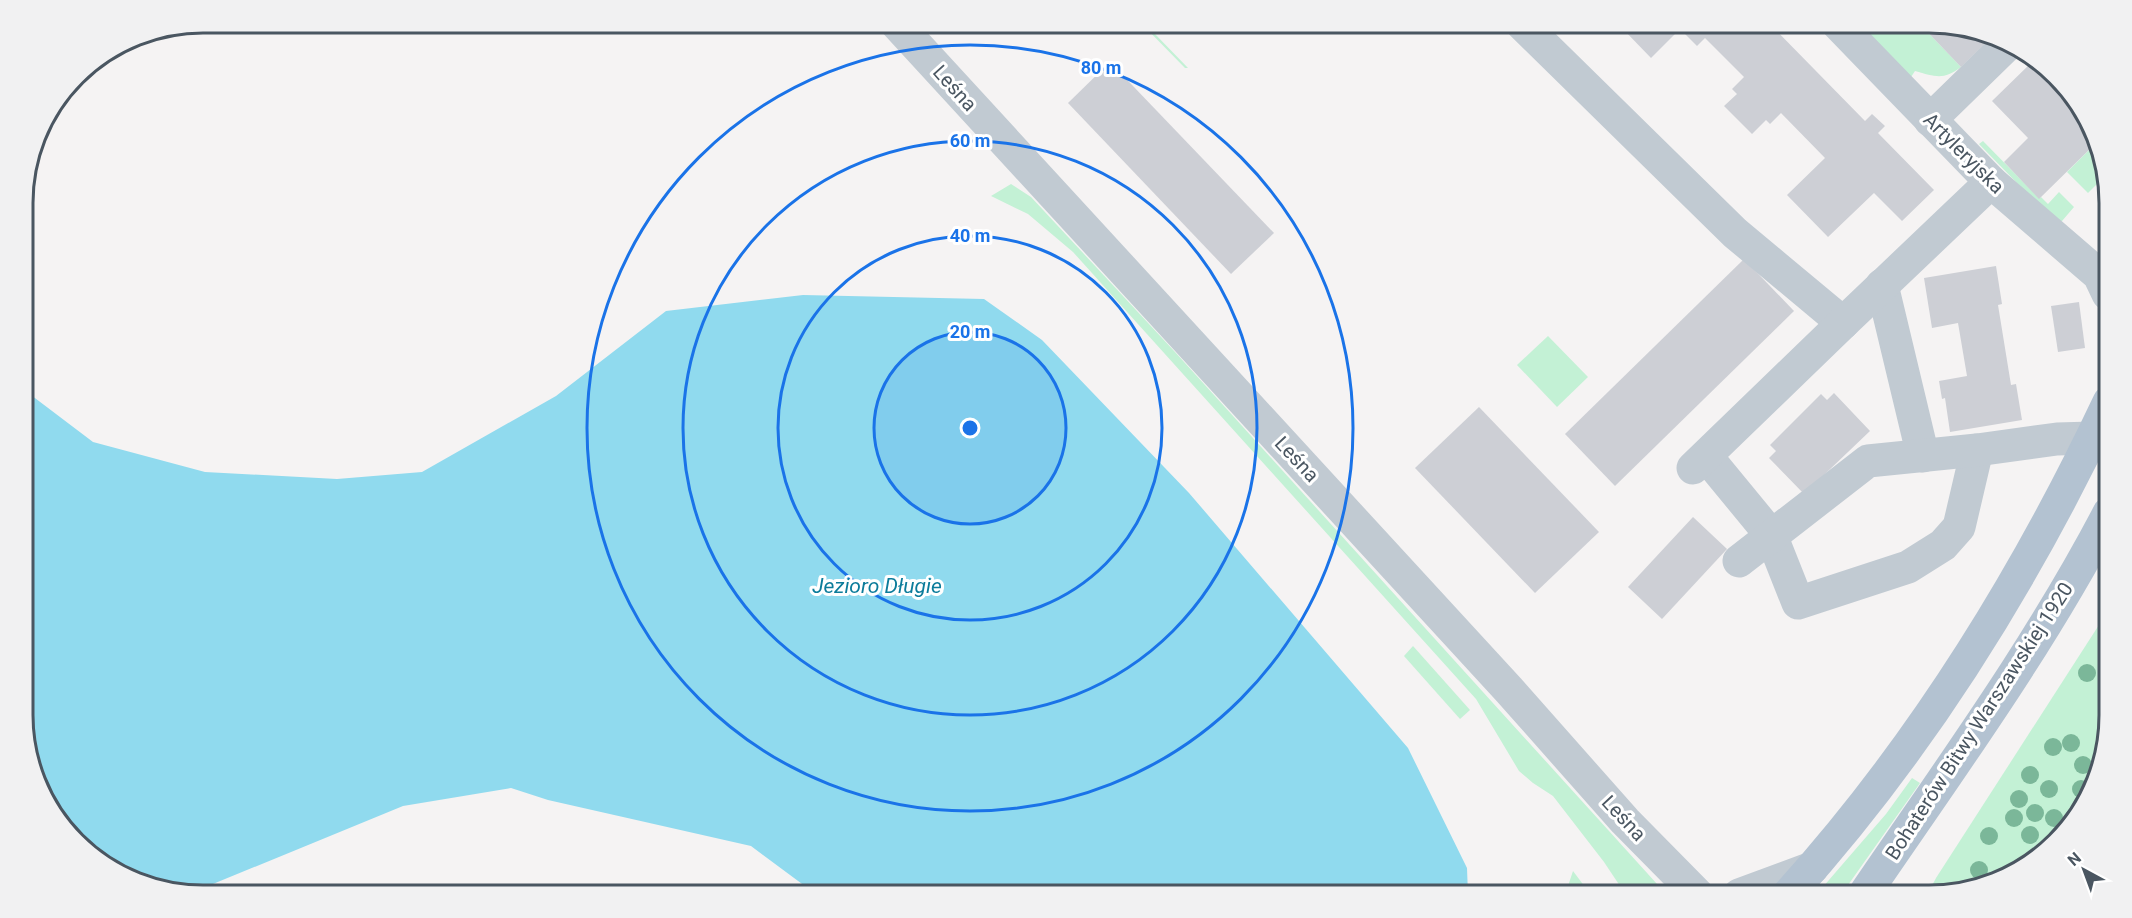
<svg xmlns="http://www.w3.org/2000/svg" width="2132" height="918" font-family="Roboto,sans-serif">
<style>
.green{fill:#c3f1d5}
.water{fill:#90daee}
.building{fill:#cdcfd5}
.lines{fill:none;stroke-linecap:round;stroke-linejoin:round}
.minor{stroke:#c1cad2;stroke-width:33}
.major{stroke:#b3c2d1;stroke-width:33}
.tree{fill:#7bb799}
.ring{fill:none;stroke:#1a73e8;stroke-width:3}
.labels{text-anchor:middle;stroke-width:6;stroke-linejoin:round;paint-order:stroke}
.street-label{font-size:20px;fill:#4a5661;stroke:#fff}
.water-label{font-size:21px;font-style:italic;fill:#0c7c9b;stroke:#fff}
.rim{fill:none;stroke:#4a5661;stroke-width:3}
.centre{fill:#1a73e8;stroke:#fff;stroke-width:3}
.ring-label{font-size:18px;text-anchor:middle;font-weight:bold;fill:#1a73e8;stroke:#fff;stroke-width:6;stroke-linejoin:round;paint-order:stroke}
</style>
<rect width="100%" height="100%" fill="#f5f3f3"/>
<!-- green -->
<g class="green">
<polygon points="1141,23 1164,23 1154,33 1188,68 1185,68"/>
<path d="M 1858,23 L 1919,23 L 1961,67 C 1944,80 1936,77 1915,71 L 1911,77 Z"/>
<polygon points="1983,141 2039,198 2041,197 2048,204 2059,192 2074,207 2062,221 2055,222 1979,144"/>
<polygon points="2094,145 2106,175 2088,193 2067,172"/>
<polygon points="1011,184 1031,197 1175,352 1667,895 1626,895 1604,862 1553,796 1533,783 1519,771 1476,699 1073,252 1028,214 991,196"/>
<polygon points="1548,336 1588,377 1557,407 1517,365"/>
<polygon points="2109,613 2109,715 2096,784 2072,825 2029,865 1940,895 1927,895 1936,878 2106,614"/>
<polygon points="1413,646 1470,710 1460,719 1404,656"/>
<polygon points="1912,778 1920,783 1841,895 1816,895 1886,814"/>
<polygon points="1573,871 1591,895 1565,895"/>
</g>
<!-- water -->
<polygon class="water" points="803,295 984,299 1042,340 1189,493 1408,748 1467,868 1468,895 817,895 751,846 548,800 511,788 403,806 191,893 134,882 60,825 24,739 23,389 93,442 205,472 337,479 422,472 556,396 666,311"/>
<!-- building -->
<g class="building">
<polygon points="1628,23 1769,23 1865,121 1872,114 1885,126 1878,133 1934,190 1902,221 1874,193 1828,237 1787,195 1825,158 1781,113 1770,124 1766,120 1752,134 1724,106 1737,94 1732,89 1744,77 1705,38 1697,46 1680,29 1651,58 1622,28"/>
<polygon points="1919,23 1929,23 1994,35 1961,67"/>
<polygon points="1110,62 1274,233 1231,274 1068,103"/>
<polygon points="2032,62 2072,93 2094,145 2039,199 2004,162 2028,138 1992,101"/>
<polygon points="1744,259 1794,311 1615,486 1565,434"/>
<polygon points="1996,266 2002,304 1998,305 2011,385 2016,384 2022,420 1950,432 1945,398 1942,399 1939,381 1967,376 1958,323 1932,328 1924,278"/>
<polygon points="2079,302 2085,348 2058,352 2051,306"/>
<polygon points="1834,393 1870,431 1804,494 1769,458 1776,451 1770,445 1821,394 1827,400"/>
<polygon points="1479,407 1599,532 1535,593 1415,468"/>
<polygon points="1693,517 1727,549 1662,619 1628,587"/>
</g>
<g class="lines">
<!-- minor -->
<g class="minor">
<polyline points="896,23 1509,690 1625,821 1698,895"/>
<polyline points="1521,23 1735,233 1843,323"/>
<polyline points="1837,23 1991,182 2099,275 2108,294"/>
<polyline points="1930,120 2008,44"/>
<polyline points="1882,285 1923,456"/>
<polyline points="1706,456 1771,535 1798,603 1908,567 1943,545 1959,527 1977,450"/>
<polyline points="1693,468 1843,323 1991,182"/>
<polyline points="1739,561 1868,461 1977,450 2057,439 2092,438"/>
<polyline points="1739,895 1812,868"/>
</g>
<!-- major -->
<g class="major">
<path d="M 1788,895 C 1920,749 2025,580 2109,402"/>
<path d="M 1864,895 C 1949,770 2039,647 2109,513"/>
</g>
</g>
<!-- trees -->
<g class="tree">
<circle cx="2087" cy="673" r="9"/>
<circle cx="2071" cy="743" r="9"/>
<circle cx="2053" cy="747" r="9"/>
<circle cx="2083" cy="765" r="9"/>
<circle cx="2030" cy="775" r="9"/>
<circle cx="2049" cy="789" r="9"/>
<circle cx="2081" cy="789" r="9"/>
<circle cx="2019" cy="799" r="9"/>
<circle cx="2035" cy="813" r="9"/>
<circle cx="2014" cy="818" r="9"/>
<circle cx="2054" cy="818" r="9"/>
<circle cx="2030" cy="835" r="9"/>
<circle cx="1989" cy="836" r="9"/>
<circle cx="1979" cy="870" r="9"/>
</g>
<!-- distance rings -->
<circle cx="970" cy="428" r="96" fill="#1a73e8" fill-opacity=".12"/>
<g class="ring">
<circle cx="970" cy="428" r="96"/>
<circle cx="970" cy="428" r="192"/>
<circle cx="970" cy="428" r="287"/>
<circle cx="970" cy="428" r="383"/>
</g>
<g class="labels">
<!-- street labels -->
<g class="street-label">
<text transform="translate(955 88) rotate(48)" y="7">Leśna</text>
<text transform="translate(1964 153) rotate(45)" y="7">Artyleryjska</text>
<text transform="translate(1297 459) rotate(47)" y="7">Leśna</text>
<text transform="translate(1979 721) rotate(-57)" y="7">Bohaterów Bitwy Warszawskiej 1920</text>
<text transform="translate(1624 818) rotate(47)" y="7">Leśna</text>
</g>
<!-- water labels -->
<g class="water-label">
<text x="877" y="593">Jezioro Długie</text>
</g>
</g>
<!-- crop -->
<path d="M0 0H2132V918H0ZM203 33H1929A170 170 0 0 1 2099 203V715A170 170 0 0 1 1929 885H203A170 170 0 0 1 33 715V203A170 170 0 0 1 203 33Z" fill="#f1f1f2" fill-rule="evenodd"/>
<path class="rim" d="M203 33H1929A170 170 0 0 1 2099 203V715A170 170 0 0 1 1929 885H203A170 170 0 0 1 33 715V203A170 170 0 0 1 203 33Z"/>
<circle cx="970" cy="428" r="9" class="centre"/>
<g class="ring-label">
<text x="1101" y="74">80 m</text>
<text x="970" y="147">60 m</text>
<text x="970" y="242">40 m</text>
<text x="970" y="338">20 m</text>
</g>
<!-- north arrow -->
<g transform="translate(2084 870) rotate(319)" stroke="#ffffff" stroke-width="4.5" paint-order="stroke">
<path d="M0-4.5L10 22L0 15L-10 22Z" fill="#4a5661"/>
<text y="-9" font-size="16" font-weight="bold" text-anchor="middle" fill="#4a5661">N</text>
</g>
</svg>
